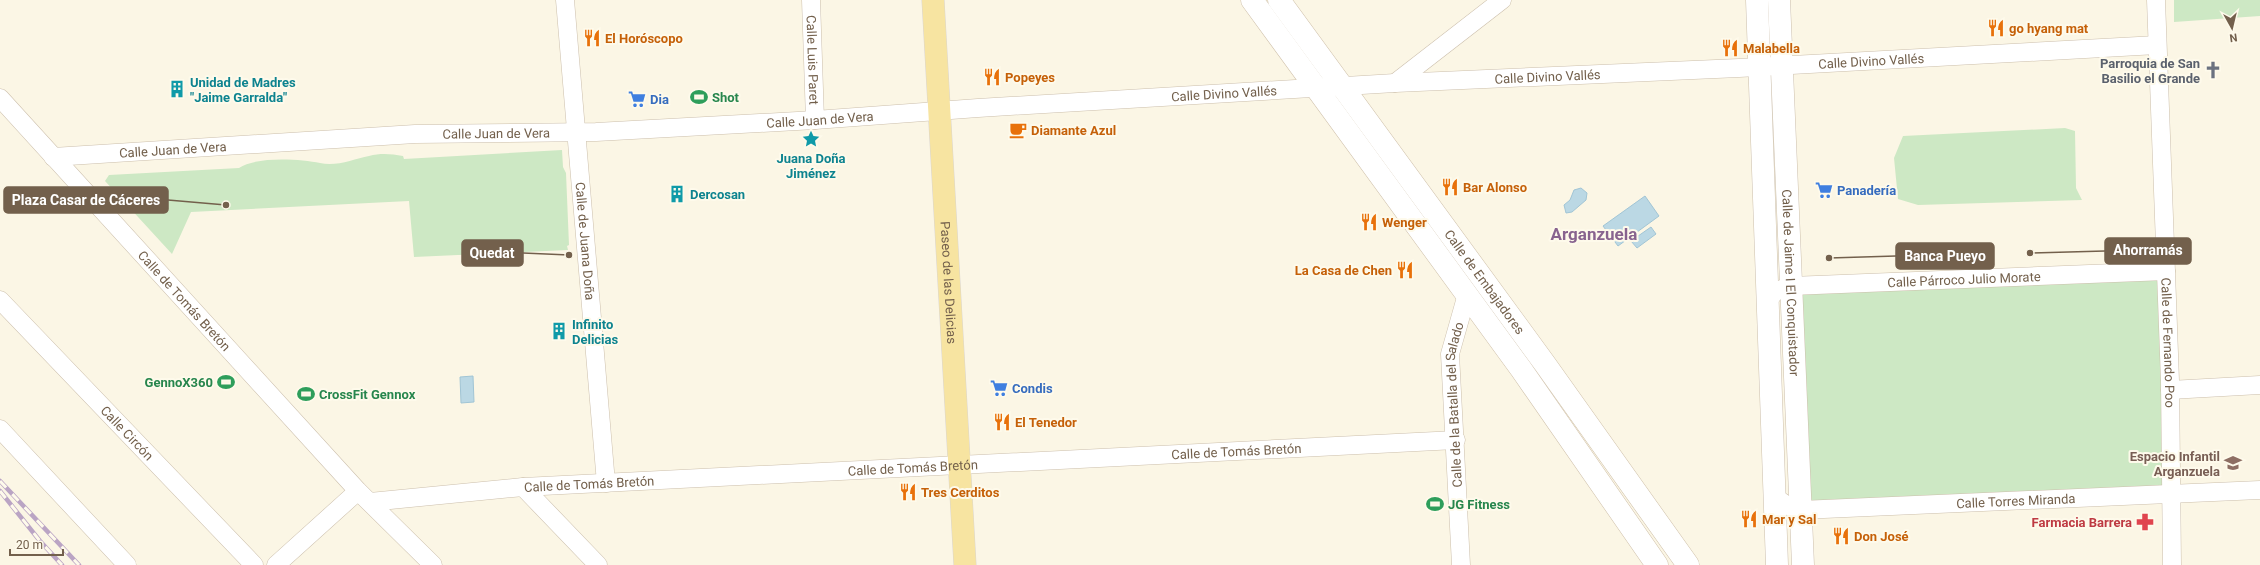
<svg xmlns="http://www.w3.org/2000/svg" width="2260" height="565" font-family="Roboto,sans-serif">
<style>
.green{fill:#cde8c4}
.water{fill:#bbd8e4;stroke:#a1c5d5}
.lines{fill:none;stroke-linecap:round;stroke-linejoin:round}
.minor-casing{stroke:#ccbfac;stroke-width:19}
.tertiary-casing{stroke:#ccbfac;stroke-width:23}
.secondary-casing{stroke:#cfc0aa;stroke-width:23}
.primary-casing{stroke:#dbd6d0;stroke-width:23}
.minor{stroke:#fff;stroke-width:18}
.tertiary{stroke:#fff;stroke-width:22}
.secondary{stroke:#fff;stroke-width:22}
.primary{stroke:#f7e4a1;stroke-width:22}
.rail-casing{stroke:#baa4c4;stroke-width:4.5}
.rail{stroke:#fefaeb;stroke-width:3;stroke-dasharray:9;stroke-linecap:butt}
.labels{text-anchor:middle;stroke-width:4;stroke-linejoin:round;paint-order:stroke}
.food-label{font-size:13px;font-weight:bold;fill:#c56008;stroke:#fefaeb;text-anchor:start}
.street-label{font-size:13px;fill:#73604c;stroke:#fefaeb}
.worship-label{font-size:13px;font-weight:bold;fill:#5b616d;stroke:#fefaeb;text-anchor:end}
.culture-label{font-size:13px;font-weight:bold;fill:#0d838f;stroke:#fefaeb;text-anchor:start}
.leisure-label{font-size:13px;font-weight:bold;fill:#27864d;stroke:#fefaeb;text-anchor:start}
.shop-label{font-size:13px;font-weight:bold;fill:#366cbe;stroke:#fefaeb;text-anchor:start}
.education-label{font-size:13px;font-weight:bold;fill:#785e54;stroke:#fefaeb;text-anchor:end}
.health-label{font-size:13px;font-weight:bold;fill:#be3a42;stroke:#fefaeb;text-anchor:end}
.district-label{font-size:17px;font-weight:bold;fill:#88638f;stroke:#fefaeb}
.leader{fill:none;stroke:#73604c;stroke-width:1.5}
.callout-dot{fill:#73604c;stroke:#fefaeb;stroke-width:1.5}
.callout{fill:#73604c;stroke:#73604c;stroke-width:1.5}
.callout-label{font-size:14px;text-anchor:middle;font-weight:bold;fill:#fff}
</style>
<rect width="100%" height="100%" fill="#fbf6e5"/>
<!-- green -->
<g class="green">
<polygon points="2174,0 2260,0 2260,16 2174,22"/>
<polygon points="2065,128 2075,131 2076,188 2082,200 1918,205 1898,199 1894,158 1903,136"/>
<path d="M 562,150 L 563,167 L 566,173 L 569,245 L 567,246 L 568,250 L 414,257 L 409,201 L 191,212 L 172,254 L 105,181 L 109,175 L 239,168 C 257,156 300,159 320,163 C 336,167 354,159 369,156 C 381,153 391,154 403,156 L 404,159 Z"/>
<polygon points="2166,271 2170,493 1801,510 1791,286"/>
</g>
<!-- water -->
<g class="water">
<polygon points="1581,188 1587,193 1586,200 1572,212 1566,213 1564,205 1570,200 1574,190"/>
<polygon points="1645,196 1659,216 1618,246 1603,226"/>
<polygon points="1651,227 1656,234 1637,248 1631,241"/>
<polygon points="473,376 474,402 461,403 460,377"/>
</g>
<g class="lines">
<!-- minor casing -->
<g class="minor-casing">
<g id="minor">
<path id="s1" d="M 565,0 L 606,483"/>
<path id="s2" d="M 811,0 L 815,120"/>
<path id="s3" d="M 2156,0 L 2170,381 L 2172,565"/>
<polyline points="1395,83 1502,0"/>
<path id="s4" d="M 0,98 L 358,491 L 433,565"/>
<path id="s5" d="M 53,157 L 415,134 L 596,132 L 815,120 L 978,108 L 1395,83 L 1739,68 L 2157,45"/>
<path id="s6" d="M 0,300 L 254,565"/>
<path id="s7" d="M 1768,300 L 1776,291 L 1791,286 L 2166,271"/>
<polyline points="2170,390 2260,385"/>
<polyline points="0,429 127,565"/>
<polyline points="523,487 598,565"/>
<path id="s8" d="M 1776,498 L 1788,506 L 1801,510 L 2260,490"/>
<path id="s9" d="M 370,502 L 523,487 L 1456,440"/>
<polyline points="276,565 358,491"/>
<path id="s10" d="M 1461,565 L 1450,354 L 1467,294"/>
</g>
</g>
<!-- tertiary casing -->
<g class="tertiary-casing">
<g id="tertiary">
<polyline points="1757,0 1777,565"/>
<path id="s11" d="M 1779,0 L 1803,565"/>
</g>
</g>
<!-- secondary casing -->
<g class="secondary-casing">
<g id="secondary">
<polyline points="1252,0 1521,369 1657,565"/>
<path id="s12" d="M 1279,0 L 1545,364 L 1688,565"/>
</g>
</g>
<!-- primary casing -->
<g class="primary-casing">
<g id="primary">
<path id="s13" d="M 933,0 L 965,565"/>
</g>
</g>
<!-- minor -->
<use href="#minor" class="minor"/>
<!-- tertiary -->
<use href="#tertiary" class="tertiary"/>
<!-- secondary -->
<use href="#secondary" class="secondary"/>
<!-- primary -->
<use href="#primary" class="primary"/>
<!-- rail casing -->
<g class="rail-casing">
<g id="rail">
<polyline points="0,481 79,565"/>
<polyline points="0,491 40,541 62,565"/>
</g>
</g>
<!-- rail -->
<use href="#rail" class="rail"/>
</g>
<!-- icons -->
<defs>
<g id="restaurant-bare" transform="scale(1.38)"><path d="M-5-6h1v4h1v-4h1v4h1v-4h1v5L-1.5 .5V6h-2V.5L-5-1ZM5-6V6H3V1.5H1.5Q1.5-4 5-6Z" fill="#e8710a" stroke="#fefaeb" stroke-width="2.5" paint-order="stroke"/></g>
<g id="church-bare" transform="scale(1.38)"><path d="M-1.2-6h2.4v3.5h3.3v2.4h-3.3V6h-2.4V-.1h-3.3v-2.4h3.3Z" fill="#6b7280" stroke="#fefaeb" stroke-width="2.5" paint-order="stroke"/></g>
<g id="building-bare" transform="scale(1.38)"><path d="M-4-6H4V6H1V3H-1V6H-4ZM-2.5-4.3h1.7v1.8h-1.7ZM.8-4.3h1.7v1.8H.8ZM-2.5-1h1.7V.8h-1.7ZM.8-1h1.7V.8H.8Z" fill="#0f9aa8" stroke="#fefaeb" stroke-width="2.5" paint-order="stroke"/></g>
<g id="stadium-bare" transform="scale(1.38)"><path d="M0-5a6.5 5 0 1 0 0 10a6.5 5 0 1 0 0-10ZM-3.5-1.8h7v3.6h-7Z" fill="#2e9e5b" stroke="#fefaeb" stroke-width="2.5" paint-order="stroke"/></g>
<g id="supermarket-bare" transform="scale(1.38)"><path d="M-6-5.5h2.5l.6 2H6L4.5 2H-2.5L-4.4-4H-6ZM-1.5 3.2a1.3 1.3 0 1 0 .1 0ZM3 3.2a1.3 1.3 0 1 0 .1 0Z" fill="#3f7fe0" stroke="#fefaeb" stroke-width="2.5" paint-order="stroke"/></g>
<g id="cafe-bare" transform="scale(1.38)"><path d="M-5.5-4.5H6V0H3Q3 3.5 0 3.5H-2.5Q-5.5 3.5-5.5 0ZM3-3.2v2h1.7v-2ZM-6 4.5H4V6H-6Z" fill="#e8710a" stroke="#fefaeb" stroke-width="2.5" paint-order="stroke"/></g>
<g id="sight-bare" transform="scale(1.38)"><path d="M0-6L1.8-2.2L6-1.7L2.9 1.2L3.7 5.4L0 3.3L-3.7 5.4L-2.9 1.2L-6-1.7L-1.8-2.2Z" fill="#0f9aa8" stroke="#fefaeb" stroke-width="2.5" paint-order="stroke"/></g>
<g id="school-bare" transform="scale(1.38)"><path d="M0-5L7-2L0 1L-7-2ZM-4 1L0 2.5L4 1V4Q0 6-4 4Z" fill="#8d6e63" stroke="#fefaeb" stroke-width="2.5" paint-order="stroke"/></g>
<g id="pharmacy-bare" transform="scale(1.38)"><path d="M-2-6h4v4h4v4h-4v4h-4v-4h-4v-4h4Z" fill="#e0444e" stroke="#fefaeb" stroke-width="2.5" paint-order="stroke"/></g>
</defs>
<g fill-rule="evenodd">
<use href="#restaurant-bare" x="1996" y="28"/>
<use href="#restaurant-bare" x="592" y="38"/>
<use href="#restaurant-bare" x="1730" y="48"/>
<use href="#church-bare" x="2213" y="70"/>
<use href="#restaurant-bare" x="992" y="77"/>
<use href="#building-bare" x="177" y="89"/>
<use href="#stadium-bare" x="699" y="97"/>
<use href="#supermarket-bare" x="637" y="99"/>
<use href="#cafe-bare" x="1018" y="130"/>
<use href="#sight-bare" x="811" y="139"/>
<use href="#restaurant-bare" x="1450" y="187"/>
<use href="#supermarket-bare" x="1824" y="190"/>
<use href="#building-bare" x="677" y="194"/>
<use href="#restaurant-bare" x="1369" y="222"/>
<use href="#restaurant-bare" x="1405" y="270"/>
<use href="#building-bare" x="559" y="331"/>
<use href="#stadium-bare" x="226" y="382"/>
<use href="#supermarket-bare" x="999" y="388"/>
<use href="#stadium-bare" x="306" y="394"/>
<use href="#restaurant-bare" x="1002" y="422"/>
<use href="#school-bare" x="2233" y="463"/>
<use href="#restaurant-bare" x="908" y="492"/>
<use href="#stadium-bare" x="1435" y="504"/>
<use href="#restaurant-bare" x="1749" y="519"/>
<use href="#pharmacy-bare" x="2145" y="522"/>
<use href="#restaurant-bare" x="1841" y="536"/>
</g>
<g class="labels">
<!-- food labels -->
<g class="food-label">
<text x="2009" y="33">go hyang mat</text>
<text x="605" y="43">El Horóscopo</text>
<text x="1743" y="53">Malabella</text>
<text x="1005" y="82">Popeyes</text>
<text x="1031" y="135">Diamante Azul</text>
<text x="1463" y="192">Bar Alonso</text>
<text x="1382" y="227">Wenger</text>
<text x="1392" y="275" text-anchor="end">La Casa de Chen</text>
<text x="1015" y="427">El Tenedor</text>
<text x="921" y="497">Tres Cerditos</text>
<text x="1762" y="524">Mar y Sal</text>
<text x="1854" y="541">Don José</text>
</g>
<!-- street labels -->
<g class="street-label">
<text dy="5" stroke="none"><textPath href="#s2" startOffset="60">Calle Luis Paret</textPath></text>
<text dy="5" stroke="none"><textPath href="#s5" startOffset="1821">Calle Divino Vallés</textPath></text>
<text dy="5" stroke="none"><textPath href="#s5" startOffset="1497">Calle Divino Vallés</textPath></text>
<text dy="5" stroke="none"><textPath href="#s5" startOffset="1173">Calle Divino Vallés</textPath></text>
<text dy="5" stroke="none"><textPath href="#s5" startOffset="768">Calle Juan de Vera</textPath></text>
<text dy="5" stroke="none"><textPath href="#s5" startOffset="444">Calle Juan de Vera</textPath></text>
<text dy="5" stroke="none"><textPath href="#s5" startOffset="120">Calle Juan de Vera</textPath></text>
<text dy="5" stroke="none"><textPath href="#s1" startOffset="242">Calle de Juana Doña</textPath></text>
<text dy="5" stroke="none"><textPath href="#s7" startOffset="201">Calle Párroco Julio Morate</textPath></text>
<text dy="5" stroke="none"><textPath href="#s13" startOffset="283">Paseo de las Delicias</textPath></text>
<text dy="5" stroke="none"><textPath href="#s12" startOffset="349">Calle de Embajadores</textPath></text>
<text dy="5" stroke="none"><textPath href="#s11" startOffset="283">Calle de Jaime I El Conquistador</textPath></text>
<text dy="5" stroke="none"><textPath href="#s4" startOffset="274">Calle de Tomás Bretón</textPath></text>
<text dy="5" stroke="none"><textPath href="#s3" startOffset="343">Calle de Fernando Poo</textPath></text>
<text dy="5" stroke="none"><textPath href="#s10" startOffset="161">Calle de la Batalla del Salado</textPath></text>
<text dy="5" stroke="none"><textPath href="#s6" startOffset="184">Calle Circón</textPath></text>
<text dy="5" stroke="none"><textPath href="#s9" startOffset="868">Calle de Tomás Bretón</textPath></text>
<text dy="5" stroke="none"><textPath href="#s9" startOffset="544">Calle de Tomás Bretón</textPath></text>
<text dy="5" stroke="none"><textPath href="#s9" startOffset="220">Calle de Tomás Bretón</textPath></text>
<text dy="5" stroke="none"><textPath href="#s8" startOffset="243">Calle Torres Miranda</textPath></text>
</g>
<!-- worship labels -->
<g class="worship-label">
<text x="2200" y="68">Parroquia de San<tspan x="2200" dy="15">Basilio el Grande</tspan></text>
</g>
<!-- culture labels -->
<g class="culture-label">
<text x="190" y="87">Unidad de Madres<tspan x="190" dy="15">"Jaime Garralda"</tspan></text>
<text x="811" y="163" text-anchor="middle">Juana Doña<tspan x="811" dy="15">Jiménez</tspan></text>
<text x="690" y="199">Dercosan</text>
<text x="572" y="329">Infinito<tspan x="572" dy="15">Delicias</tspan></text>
</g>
<!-- leisure labels -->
<g class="leisure-label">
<text x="712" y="102">Shot</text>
<text x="213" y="387" text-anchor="end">GennoX360</text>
<text x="319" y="399">CrossFit Gennox</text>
<text x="1448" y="509">JG Fitness</text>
</g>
<!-- shop labels -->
<g class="shop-label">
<text x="650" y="104">Dia</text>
<text x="1837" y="195">Panadería</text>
<text x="1012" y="393">Condis</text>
</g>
<!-- education labels -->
<g class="education-label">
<text x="2220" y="461">Espacio Infantil<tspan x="2220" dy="15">Arganzuela</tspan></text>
</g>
<!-- health labels -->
<g class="health-label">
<text x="2132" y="527">Farmacia Barrera</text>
</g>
<!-- district labels -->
<g class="district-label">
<text x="1594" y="240">Arganzuela</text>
</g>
</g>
<!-- callouts -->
<path class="leader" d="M226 205L168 200M2030 253L2105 251M569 255L523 253M1829 258L1896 256"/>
<g class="callout-dot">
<circle cx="226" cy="205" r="4"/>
<circle cx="2030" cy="253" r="4"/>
<circle cx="569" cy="255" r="4"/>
<circle cx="1829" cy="258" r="4"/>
</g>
<g class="callout">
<rect x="4" y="187" width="164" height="26" rx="4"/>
<rect x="2105" y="238" width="86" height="26" rx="4"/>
<rect x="462" y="240" width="61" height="26" rx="4"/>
<rect x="1896" y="243" width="98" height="26" rx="4"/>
</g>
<g class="callout-label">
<text x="86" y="205">Plaza Casar de Cáceres</text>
<text x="2148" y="255">Ahorramás</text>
<text x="492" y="258">Quedat</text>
<text x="1945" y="261">Banca Pueyo</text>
</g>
<!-- north arrow -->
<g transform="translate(2232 28) rotate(172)" stroke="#fefaeb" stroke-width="3" paint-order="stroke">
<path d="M0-3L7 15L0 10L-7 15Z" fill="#73604c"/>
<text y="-6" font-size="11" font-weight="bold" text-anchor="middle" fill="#73604c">N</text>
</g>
<!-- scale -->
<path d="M10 549v6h53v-6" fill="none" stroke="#73604c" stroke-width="2"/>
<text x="16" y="549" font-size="12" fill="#73604c" stroke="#fefaeb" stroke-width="3" paint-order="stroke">20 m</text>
</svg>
